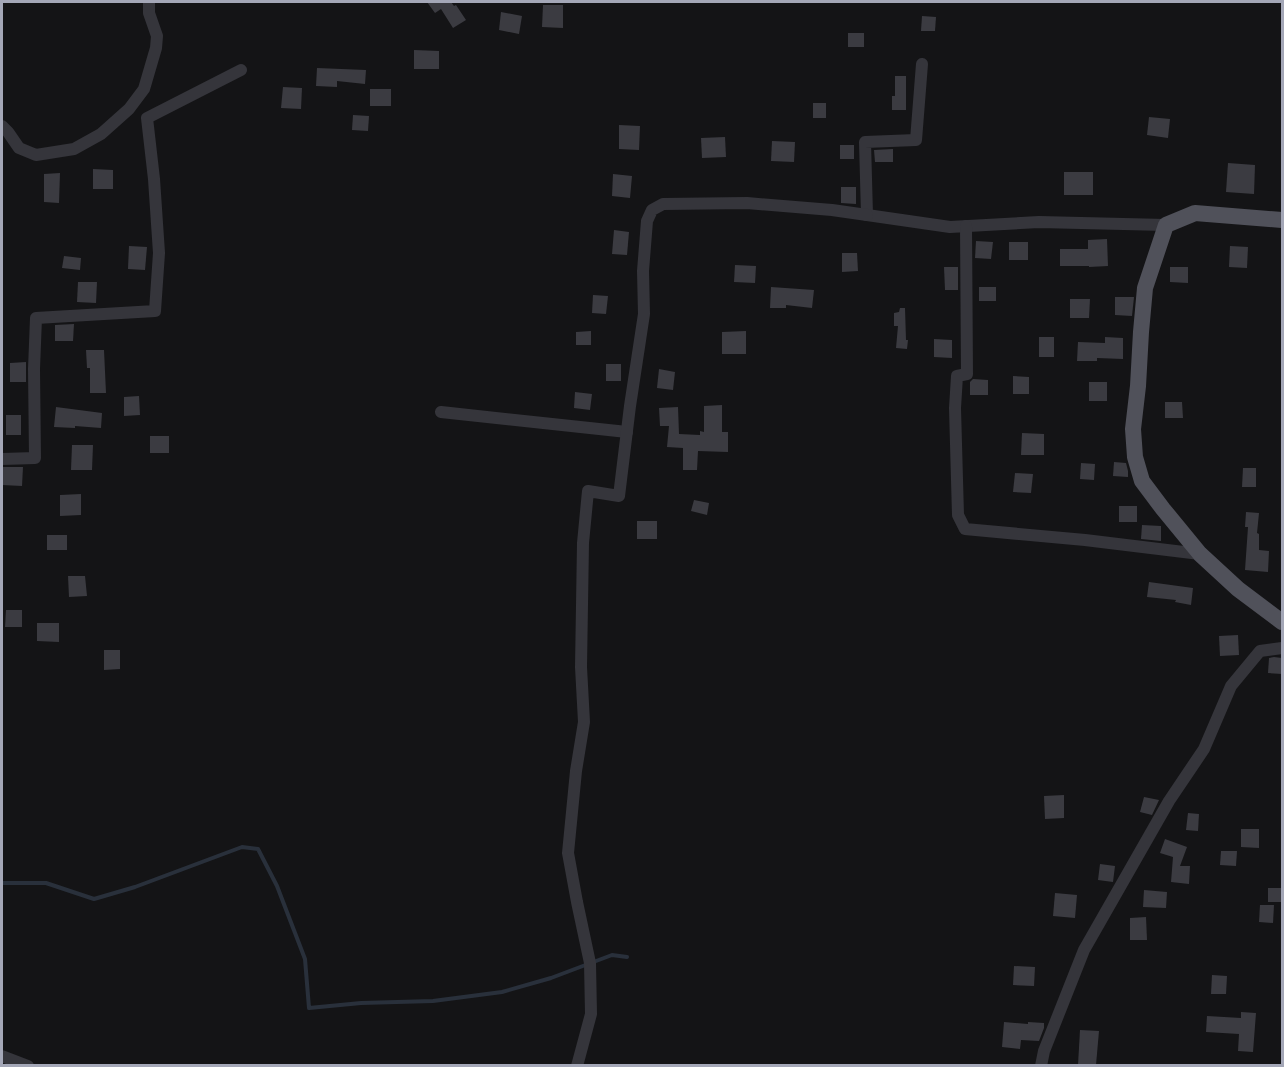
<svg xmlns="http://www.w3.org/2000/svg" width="1284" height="1067" font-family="Arial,sans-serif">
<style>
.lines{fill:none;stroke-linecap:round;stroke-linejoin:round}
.stream{stroke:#29303b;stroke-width:4}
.building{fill:#3b3b41}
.minor{stroke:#35353b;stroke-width:12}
.major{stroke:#50515a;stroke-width:16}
</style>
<rect width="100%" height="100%" fill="#141416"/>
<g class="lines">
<!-- stream -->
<polyline class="stream" points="2,883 46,883 94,899 135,887 242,847 258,849 277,886 305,959 309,1008 361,1003 433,1001 502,992 551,978 612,955 627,957"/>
</g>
<!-- building -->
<g class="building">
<polygon points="427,2 452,2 451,2 454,6 456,5 466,20 453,28 441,9 435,13"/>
<polygon points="543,5 563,5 563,28 542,27"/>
<polygon points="501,12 522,16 519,34 499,30"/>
<polygon points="922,16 936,17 935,31 921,31"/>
<rect x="848" y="33" width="16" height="14"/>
<polygon points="414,50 439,51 439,69 414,69"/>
<polygon points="317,68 366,70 365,84 337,81 337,87 316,86"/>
<polygon points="895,76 906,76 906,110 892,110 892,96 895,96"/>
<polygon points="283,87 302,88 301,109 281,108"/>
<rect x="370" y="89" width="21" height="17"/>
<rect x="813" y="103" width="13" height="15"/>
<polygon points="353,115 369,116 368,131 352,130"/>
<polygon points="1149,117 1170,119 1168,138 1147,135"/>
<polygon points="619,125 640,126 639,150 619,149"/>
<polygon points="725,137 726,157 702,158 701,138"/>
<polygon points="772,141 795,142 794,162 771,161"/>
<rect x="840" y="145" width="14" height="14"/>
<polygon points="893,149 893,162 875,162 874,150"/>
<polygon points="1228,163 1255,165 1254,194 1226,192"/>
<polygon points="93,169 113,170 113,189 93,189"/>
<rect x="1064" y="172" width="29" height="23"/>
<polygon points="60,173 59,203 44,202 44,174"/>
<polygon points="613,174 632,176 630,198 612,196"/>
<polygon points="841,187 856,187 856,204 841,203"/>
<polygon points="614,230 629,232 627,255 612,254"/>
<polygon points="1107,239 1108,266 1089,267 1089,266 1060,266 1060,249 1088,249 1088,240"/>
<polygon points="976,241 993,242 991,259 975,258"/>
<rect x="1009" y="242" width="19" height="18"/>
<polygon points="129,246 147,247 145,270 128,269"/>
<polygon points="1230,246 1248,247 1247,268 1229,267"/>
<polygon points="842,253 857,253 858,271 842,272"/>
<polygon points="64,256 81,258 80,270 62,268"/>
<polygon points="735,265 756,266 755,283 734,282"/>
<polygon points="944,267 958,267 958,290 945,290"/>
<polygon points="1170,267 1188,267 1188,283 1170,282"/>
<polygon points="78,282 97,282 96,303 77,302"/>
<polygon points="771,287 814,290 812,308 786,305 786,308 770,308"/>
<rect x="979" y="287" width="17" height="14"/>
<polygon points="593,295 608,296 606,314 592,313"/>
<polygon points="1115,297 1134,297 1132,316 1115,315"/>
<polygon points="1070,299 1090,299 1089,318 1070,318"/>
<polygon points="900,308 905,308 906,340 908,340 907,349 896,348 898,326 894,326 894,313 899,312"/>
<polygon points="74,324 73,341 55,341 55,325"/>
<polygon points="591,331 591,345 576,345 576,332"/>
<polygon points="746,331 746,354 722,354 722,332"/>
<rect x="1039" y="337" width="15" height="20"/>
<polygon points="1105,337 1123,338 1123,359 1097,358 1097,361 1077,361 1078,342 1105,343"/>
<polygon points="934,339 952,340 952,358 934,357"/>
<polygon points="86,350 104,350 106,393 90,393 90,368 87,368"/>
<polygon points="26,362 26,382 10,382 10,363"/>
<rect x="606" y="364" width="15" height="17"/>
<polygon points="659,369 675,372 673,390 657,388"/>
<polygon points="1013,376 1029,377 1029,394 1013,394"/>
<polygon points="973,379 988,380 988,395 970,395 970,382"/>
<rect x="1089" y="382" width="18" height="19"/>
<polygon points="575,392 592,394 590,410 574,408"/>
<polygon points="139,396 140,415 124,416 124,397"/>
<polygon points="1165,402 1182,402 1183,418 1165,418"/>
<polygon points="722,405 722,432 728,432 728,452 698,451 697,470 683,470 683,448 667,447 669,426 660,426 659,408 678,407 679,434 700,435 700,431 704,432 704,406"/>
<polygon points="56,407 102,413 101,428 75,426 75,428 54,427"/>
<rect x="6" y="415" width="15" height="20"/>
<polygon points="1022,433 1044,434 1044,455 1021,455"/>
<rect x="150" y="436" width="19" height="17"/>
<polygon points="72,445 93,445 92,470 71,470"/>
<polygon points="1114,462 1126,463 1128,471 1128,477 1113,476"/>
<polygon points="1081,463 1095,464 1094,480 1080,479"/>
<polygon points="2,467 23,467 22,486 2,485"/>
<polygon points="1243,468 1256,468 1256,487 1242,487"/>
<polygon points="1015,473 1033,474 1031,493 1013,492"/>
<polygon points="81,494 81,515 60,516 60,495"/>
<polygon points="694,500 709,503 707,515 691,511"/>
<rect x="1119" y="506" width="18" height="16"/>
<polygon points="1246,512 1259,513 1257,533 1259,534 1259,550 1269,551 1268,572 1245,570 1248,527 1245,527"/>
<rect x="637" y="521" width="20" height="18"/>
<polygon points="1142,525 1161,526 1161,541 1141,539"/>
<rect x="47" y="535" width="20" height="15"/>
<polygon points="68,576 85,576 87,596 69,597"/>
<polygon points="1149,582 1193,588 1191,605 1175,602 1176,600 1147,597"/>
<polygon points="6,610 22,610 22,627 5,627"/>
<polygon points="37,623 59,623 59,642 37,641"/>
<polygon points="1238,635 1239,655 1220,656 1219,636"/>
<polygon points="104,650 120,650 120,669 104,670"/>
<polygon points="1274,657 1282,658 1282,674 1268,673 1269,658"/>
<polygon points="1064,795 1064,818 1045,819 1044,796"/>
<polygon points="1144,797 1159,800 1152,815 1140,812"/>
<polygon points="1188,813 1199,814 1198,831 1186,830"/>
<polygon points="1241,829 1259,829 1259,848 1241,847"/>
<polygon points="1165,839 1187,847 1180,866 1190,866 1189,884 1171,882 1173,857 1160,853"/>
<polygon points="1221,851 1237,851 1236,866 1220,865"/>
<polygon points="1100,864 1115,866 1113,882 1098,880"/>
<rect x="1268" y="888" width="14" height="14"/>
<polygon points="1144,890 1167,892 1166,908 1143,907"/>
<polygon points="1055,893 1077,895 1075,918 1053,916"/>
<polygon points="1260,905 1274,905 1273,923 1259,922"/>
<polygon points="1146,917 1147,940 1130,940 1130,918"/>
<polygon points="1014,966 1035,967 1034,986 1013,985"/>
<polygon points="1212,975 1227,976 1226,994 1211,994"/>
<polygon points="1241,1012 1256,1013 1253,1052 1238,1051 1239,1034 1206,1032 1207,1016 1241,1018"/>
<polygon points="1004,1022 1028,1024 1028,1022 1044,1023 1044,1028 1039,1041 1021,1040 1020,1049 1002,1047"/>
<polygon points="1080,1030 1099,1031 1096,1065 1078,1065"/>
</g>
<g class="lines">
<!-- minor -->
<g class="minor">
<polyline points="922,64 916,140 865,142 867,215 950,227 1039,222 1166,225"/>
<polyline points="2,126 8,132 19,148 36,155 74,149 101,134 129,109 144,89 156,48 157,36 149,13 149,2"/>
<polyline points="966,226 967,374 957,376 955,408 958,515 965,529 1085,540 1200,554"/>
<polyline points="441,412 627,432"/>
<polyline points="2,459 35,458 34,369 36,318 155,311 159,253 154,179 147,118 241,70"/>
<polyline points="2,1056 28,1066"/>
<polyline points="577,1066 591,1014 590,963 577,902 568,853 576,771 584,722 581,667 583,543 588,491 619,496 630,406 644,314 643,271 647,221 652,210 663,204 747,203 832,210 867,215"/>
<polyline points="1041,1066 1044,1051 1084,950 1169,801 1204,749 1231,686 1260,651 1282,648"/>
</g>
<!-- major -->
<polyline class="major" points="1282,220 1195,213 1166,225 1145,288 1141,332 1138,386 1133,429 1135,457 1142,481 1163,509 1200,554 1238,589 1282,622"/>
</g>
<!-- border -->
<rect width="1284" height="1067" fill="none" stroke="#a4a7b7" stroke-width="6"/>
</svg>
